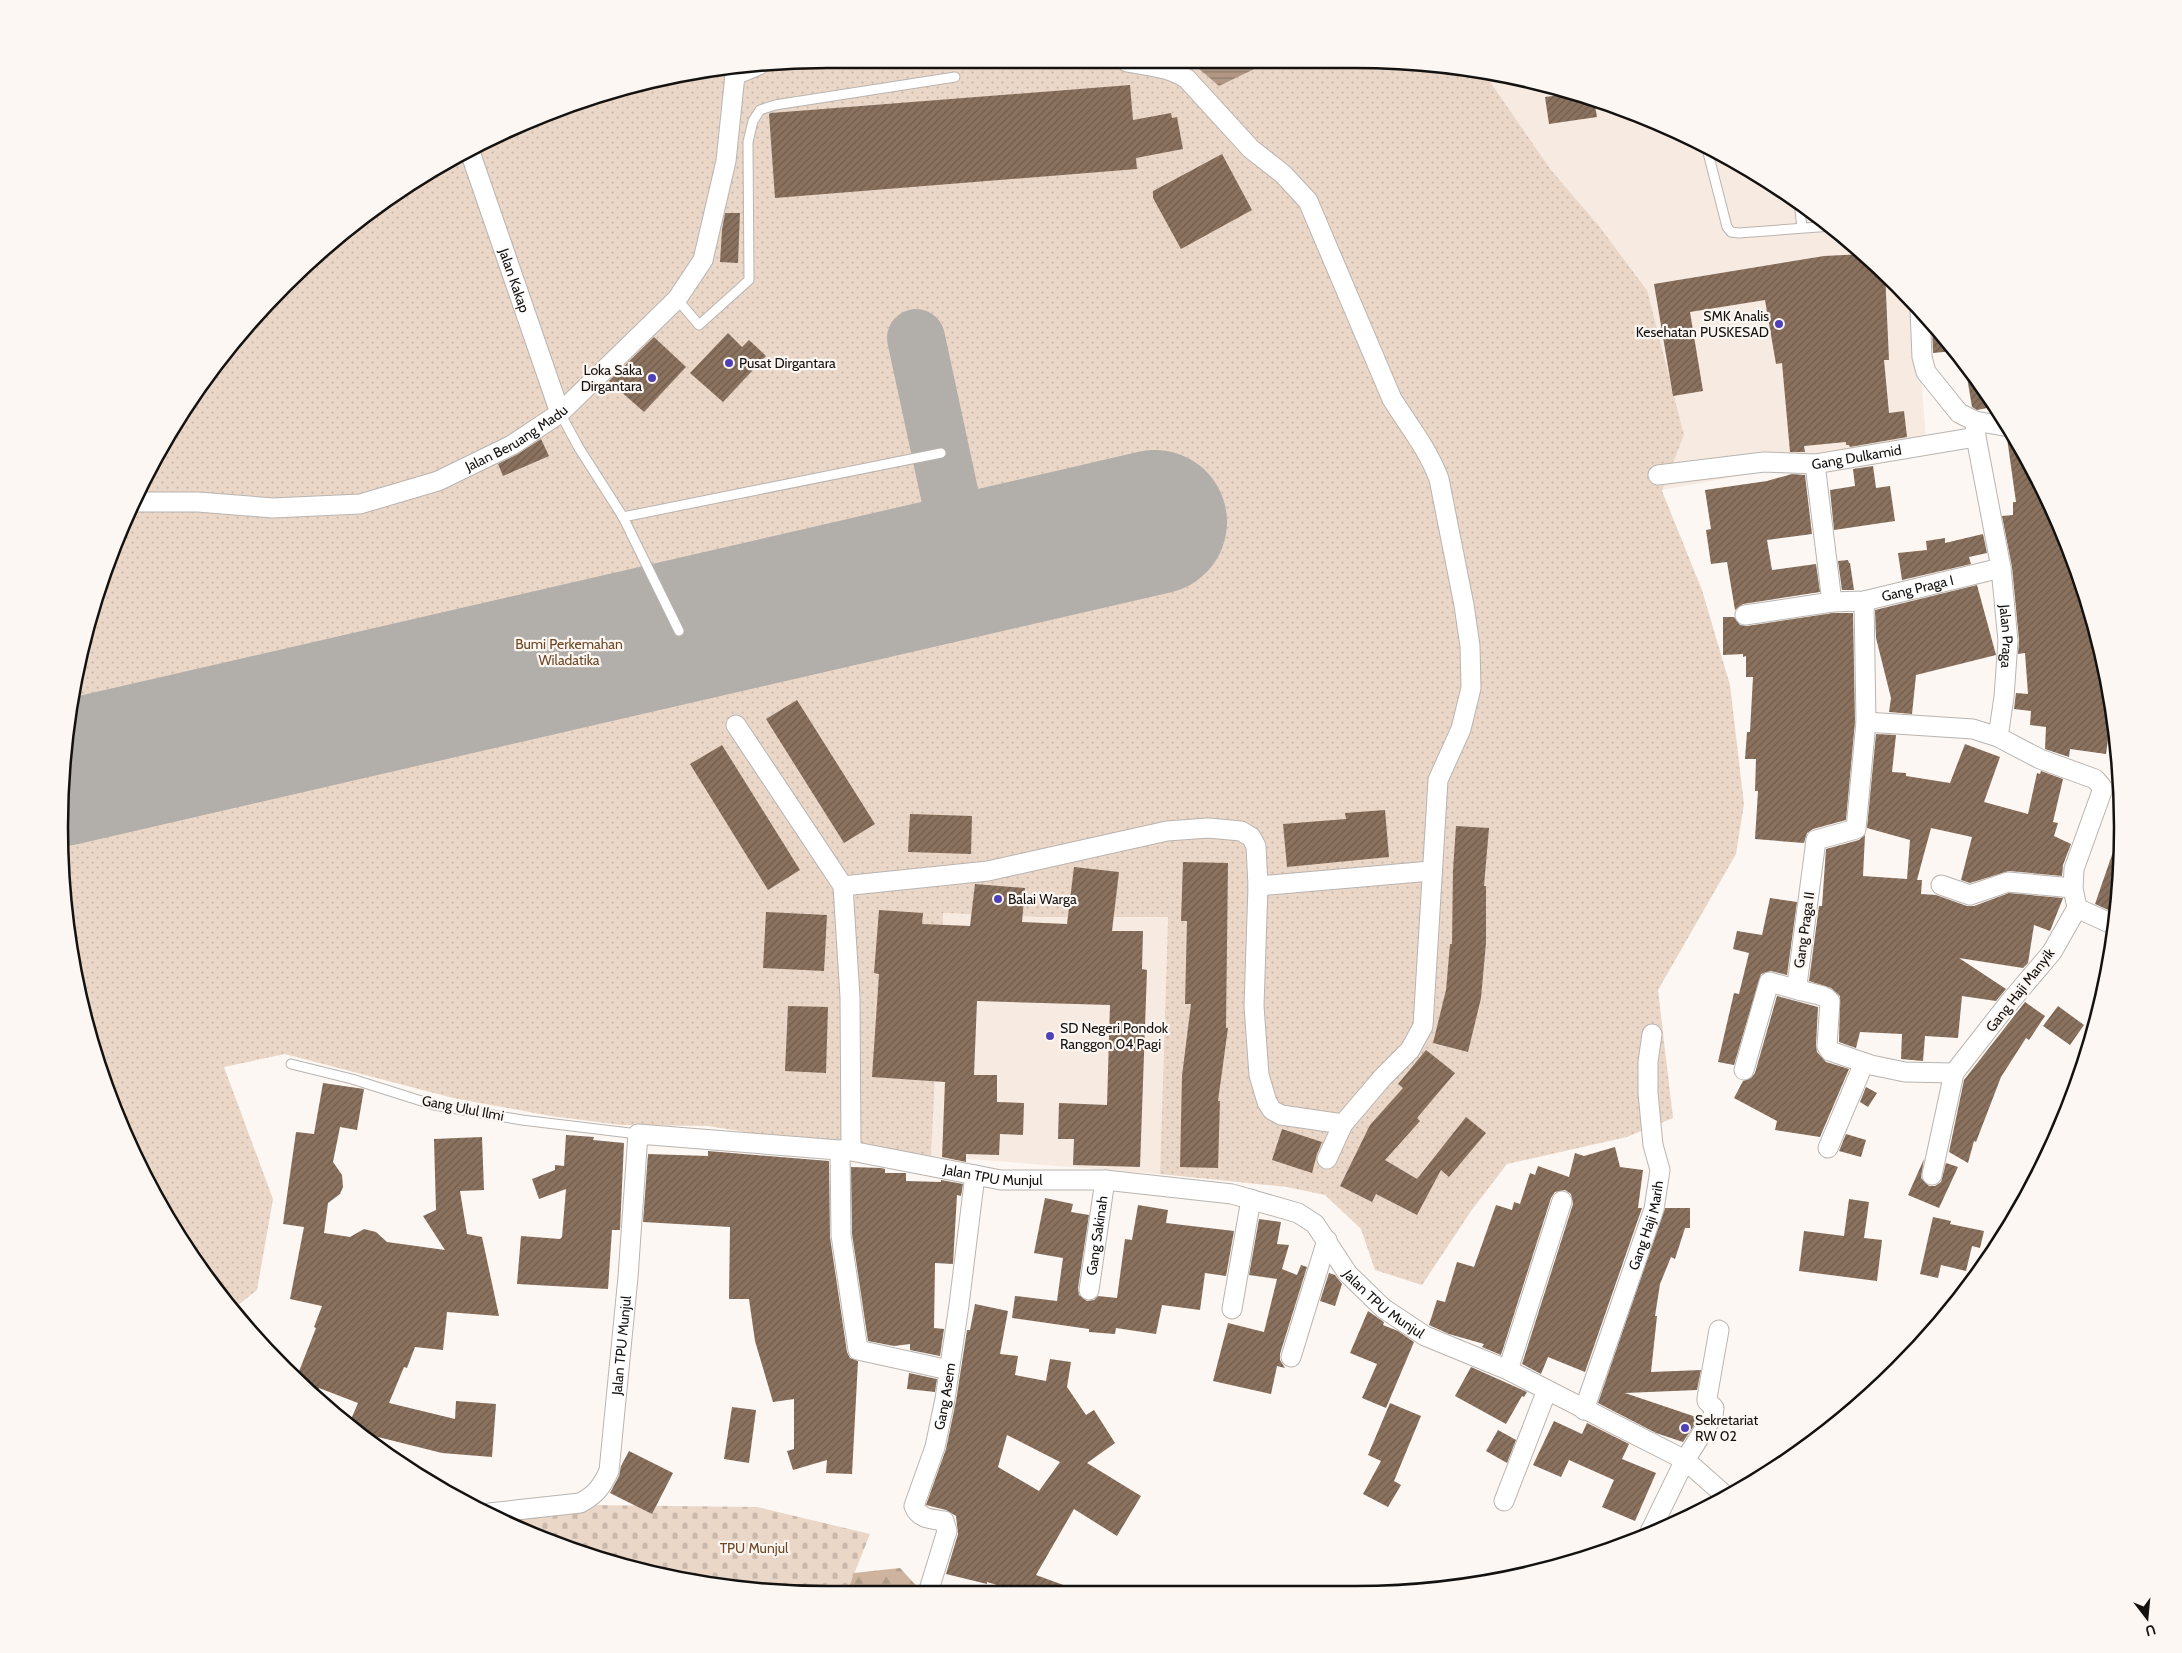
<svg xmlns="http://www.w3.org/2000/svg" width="2182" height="1653" font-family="Cabin,sans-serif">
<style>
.built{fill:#f7eae1}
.forest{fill:url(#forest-firs)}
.cemetery{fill:url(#cemetery-stones)}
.park{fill:url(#park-dots)}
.water{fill:url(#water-rules)}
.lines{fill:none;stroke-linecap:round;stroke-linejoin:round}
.taxiway{stroke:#b2aeaa;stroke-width:58}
.runway{stroke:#b2aeaa;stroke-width:144}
.building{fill:url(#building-hatch);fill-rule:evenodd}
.service-casing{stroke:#b9b4b0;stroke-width:11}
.minor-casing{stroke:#b9b4b0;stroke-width:21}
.service{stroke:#fff;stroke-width:9}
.minor{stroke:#fff;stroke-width:19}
.poi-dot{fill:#4f40b7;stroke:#fcf7f2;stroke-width:2}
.labels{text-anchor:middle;stroke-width:4.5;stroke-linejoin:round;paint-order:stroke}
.street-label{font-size:14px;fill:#141210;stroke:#fcf7f2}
.poi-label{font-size:14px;fill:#141210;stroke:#fcf7f2;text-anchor:start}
.park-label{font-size:14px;fill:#6e4725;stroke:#fcf7f2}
.rim{fill:none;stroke:#141210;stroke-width:2.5}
</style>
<defs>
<pattern id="forest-firs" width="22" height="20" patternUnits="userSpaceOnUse" patternTransform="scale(1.25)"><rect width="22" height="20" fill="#ceb49f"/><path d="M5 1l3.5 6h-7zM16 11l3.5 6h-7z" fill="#b09a88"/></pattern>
<pattern id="cemetery-stones" width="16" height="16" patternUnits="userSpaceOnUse" patternTransform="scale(1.25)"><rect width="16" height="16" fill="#ebd7c8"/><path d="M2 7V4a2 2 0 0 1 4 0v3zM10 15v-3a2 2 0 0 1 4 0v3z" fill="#c9b8ab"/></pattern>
<pattern id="park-dots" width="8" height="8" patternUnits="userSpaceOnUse" patternTransform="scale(1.25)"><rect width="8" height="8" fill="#ebd7c8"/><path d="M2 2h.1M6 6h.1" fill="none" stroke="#c9b8ab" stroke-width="1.8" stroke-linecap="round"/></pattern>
<pattern id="water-rules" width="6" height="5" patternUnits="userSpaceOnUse" patternTransform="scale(1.25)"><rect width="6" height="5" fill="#b19784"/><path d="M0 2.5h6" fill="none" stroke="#8f7a6b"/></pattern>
<pattern id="building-hatch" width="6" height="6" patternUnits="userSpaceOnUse" patternTransform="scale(1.25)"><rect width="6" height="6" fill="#8a725f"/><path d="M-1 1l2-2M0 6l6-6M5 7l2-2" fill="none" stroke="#705c4d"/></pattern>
</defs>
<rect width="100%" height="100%" fill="#fcf7f2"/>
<!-- built -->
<g class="built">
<polygon points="1484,73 1554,85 1695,138 1823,217 1899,284 1916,306 1926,442 1662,490 1684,435 1646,288 1599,226 1551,170"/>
<polygon points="942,913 1038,917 1168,917 1160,1174 931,1156"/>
</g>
<!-- forest -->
<polygon class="forest" points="900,1568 923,1593 846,1594 854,1573"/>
<!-- cemetery -->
<polygon class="cemetery" points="586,1505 757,1507 870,1534 846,1594 726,1588 579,1553 501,1518"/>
<!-- park -->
<polygon class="park" points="1405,60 1484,73 1551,170 1599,226 1647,290 1684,435 1662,491 1702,590 1730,685 1744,804 1736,854 1658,990 1673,1118 1627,1137 1507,1164 1471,1211 1422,1285 1375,1270 1361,1229 1325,1195 1287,1187 1160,1174 1168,917 1038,917 943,913 931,1156 851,1149 708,1126 621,1125 551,1116 453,1098 285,1054 224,1067 273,1199 257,1290 232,1310 188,1253 138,1166 100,1074 73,976 60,876 60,776 74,676 100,579 138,487 188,400 249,320 359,218 442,162 532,117 628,85 726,65"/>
<!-- water -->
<polygon class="water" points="1271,61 1219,86 1191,62"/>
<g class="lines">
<!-- taxiway -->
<polyline class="taxiway" points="916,338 965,566"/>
<!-- runway -->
<polyline class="runway" points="61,774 1155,522"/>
</g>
<!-- building -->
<g class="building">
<polygon points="1130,85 1133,120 1171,113 1172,118 1177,117 1183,149 1136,158 1137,169 775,198 769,114 771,113"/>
<polygon points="1576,93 1594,100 1597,117 1549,124 1545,97"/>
<polygon points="1222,154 1252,210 1181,249 1153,198 1153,191"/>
<polygon points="725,213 740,213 738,263 720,262 722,230"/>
<polygon points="1864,254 1885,272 1889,360 1884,360 1889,413 1904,411 1907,437 1850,447 1849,445 1846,445 1846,442 1804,446 1805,452 1790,452 1782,363 1776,364 1765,300 1690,312 1703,391 1673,396 1654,284 1824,256"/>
<polygon points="1932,324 1939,333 1954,351 1933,353"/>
<polygon points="728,333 742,347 749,340 766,356 723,402 690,373"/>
<polygon points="654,337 686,367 644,412 609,381"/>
<polygon points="1965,365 1994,400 1997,406 1977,410 1972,407"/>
<polygon points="2014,437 2065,532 2108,676 2112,710 2106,754 2070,749 2069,757 2045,749 2046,727 2030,725 2031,711 2014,709 2016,693 2028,694 2025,653 2018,654 2019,640 2012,567 2002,516 2013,515 2013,502 2016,502 2007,438"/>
<polygon points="541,439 549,456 503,476 498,464 518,454"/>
<polygon points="1873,466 1876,488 1890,486 1895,521 1834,530 1830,490 1855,486 1853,469"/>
<polygon points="1792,474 1805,475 1812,534 1767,540 1772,570 1816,564 1820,592 1743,604 1735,610 1727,562 1711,564 1706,530 1711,529 1705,490 1767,481"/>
<polygon points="1983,534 1987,553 1969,557 1971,564 1902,580 1898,553 1927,550 1926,541 1945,538 1945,543"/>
<polygon points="1848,560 1849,563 1850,563 1854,590 1842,590 1838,561"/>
<polygon points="1977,585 1996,655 1916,675 1912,714 1889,712 1891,698 1876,638 1875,610"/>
<polygon points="1833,613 1853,613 1855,722 1846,820 1813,829 1807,833 1804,843 1755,839 1758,791 1755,791 1756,759 1745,759 1747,732 1750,732 1753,677 1746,677 1746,656 1743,657 1743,654 1723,655 1723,617 1734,617 1740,625 1747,626"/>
<polygon points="797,700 875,824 844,843 766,719"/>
<polygon points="1876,734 1896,735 1892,772 1906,773 1906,776 1950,783 1965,744 2000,757 1984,802 2028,814 2037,773 2040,774 2041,771 2063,779 2053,822 2058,823 2054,836 2071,844 2063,865 2062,876 2009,871 1970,883 1961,880 1972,837 1931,828 1917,880 1922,880 1921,894 1936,895 1967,906 1974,906 2009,893 2063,898 2050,931 2034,925 2028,963 2023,968 1959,958 2006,989 1996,1001 1962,996 1958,1038 1925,1036 1923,1061 1901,1059 1902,1034 1860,1032 1856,1048 1839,1042 1840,996 1831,988 1809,981 1819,906 1822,906 1826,849 1859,840 1865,835 1863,876 1907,879 1910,840 1867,828"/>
<polygon points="722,745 800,870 768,890 690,764"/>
<polygon points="1385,810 1389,857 1287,867 1283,824 1346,819 1345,813"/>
<polygon points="910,814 972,816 971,854 908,852"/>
<polygon points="1456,826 1489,828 1484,886 1486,886 1486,943 1481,998 1468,1052 1433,1043 1446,990 1450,944 1452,944 1453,870"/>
<polygon points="2115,846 2121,847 2115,913 2095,904"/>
<polygon points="1183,862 1228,863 1226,1028 1228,1028 1218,1101 1220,1101 1218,1168 1180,1167 1182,1076 1191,1004 1185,1004 1187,921 1181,921"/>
<polygon points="1074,867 1119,872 1112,931 1143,931 1142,969 1147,970 1140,1167 1073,1165 1074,1139 1058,1139 1059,1103 1107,1105 1110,1005 977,1001 974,1075 997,1075 997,1102 1024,1103 1023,1135 1000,1134 999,1155 966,1154 966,1162 942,1157 945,1082 872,1077 879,974 874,973 879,910 923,913 922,924 970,926 975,884 1025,888 1022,922 1067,924"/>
<polygon points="1770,898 1797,902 1787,975 1771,971 1761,974 1734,1065 1718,1062 1734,993 1739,994 1749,953 1733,949 1737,931 1762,935"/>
<polygon points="766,912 827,915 824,971 763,968"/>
<polygon points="1777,996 1818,1007 1816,1045 1817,1052 1826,1062 1849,1069 1820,1137 1775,1130 1777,1121 1734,1098 1743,1081 1751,1078 1755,1073"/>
<polygon points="2025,1002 2045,1016 2029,1040 2026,1038 2001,1077 1976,1142 1974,1141 1968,1163 1949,1152 1964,1080"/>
<polygon points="788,1006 828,1007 826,1073 785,1071"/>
<polygon points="2058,1006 2084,1025 2070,1045 2043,1026"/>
<polygon points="1426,1050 1455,1073 1417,1118 1420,1121 1385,1160 1417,1179 1466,1117 1486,1133 1449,1177 1441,1170 1417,1215 1376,1194 1372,1202 1340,1186 1370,1125 1403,1088 1398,1084"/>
<polygon points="323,1083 364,1089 357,1130 340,1127 333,1162 342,1175 343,1187 340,1194 328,1203 324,1233 350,1237 364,1229 376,1232 387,1242 445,1250 423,1216 436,1210 434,1139 482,1137 484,1190 460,1191 467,1234 482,1237 499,1316 447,1312 443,1350 415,1347 407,1368 404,1367 389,1403 455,1419 456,1401 496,1404 492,1457 442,1453 362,1433 349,1424 358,1403 319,1388 317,1392 304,1387 296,1379 316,1328 314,1327 322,1306 290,1299 304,1227 283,1224 296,1132 314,1134"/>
<polygon points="1866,1087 1877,1093 1868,1107 1860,1102"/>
<polygon points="1282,1129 1322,1142 1317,1154 1312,1173 1272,1160"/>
<polygon points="1846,1134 1866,1140 1861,1157 1839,1151"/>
<polygon points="566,1135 594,1137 593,1140 624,1143 620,1230 612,1230 608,1289 517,1284 521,1236 560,1239 562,1237 566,1189 539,1199 532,1179 555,1170 555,1165 564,1166"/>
<polygon points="1615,1147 1620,1167 1643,1170 1638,1208 1642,1208 1585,1372 1548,1357 1541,1374 1522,1364 1573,1204 1571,1194 1565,1190 1555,1192 1551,1198 1501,1355 1482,1347 1484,1344 1449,1334 1429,1325 1437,1300 1445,1302 1457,1262 1474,1267 1496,1205 1512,1210 1514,1202 1520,1204 1530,1173 1535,1175 1538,1166 1569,1177 1575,1153 1584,1156"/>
<polygon points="708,1151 829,1161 830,1237 847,1352 850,1358 858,1361 852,1474 826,1473 827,1460 793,1470 787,1451 794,1449 794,1399 773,1402 755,1341 749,1299 729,1299 730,1227 643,1222 648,1154 708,1156"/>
<polygon points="1924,1159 1921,1178 1929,1186 1935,1186 1941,1182 1946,1163 1958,1167 1939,1208 1908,1195"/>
<polygon points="851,1167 881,1168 885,1169 885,1173 906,1173 906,1181 941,1182 941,1180 963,1184 961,1196 957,1195 953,1264 935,1263 934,1328 944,1329 940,1356 910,1350 910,1344 894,1346 868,1341 852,1234"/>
<polygon points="1045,1198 1073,1204 1071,1212 1089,1215 1078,1288 1079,1295 1087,1301 1094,1300 1098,1296 1117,1298 1125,1239 1132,1240 1138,1205 1168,1210 1166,1223 1234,1231 1226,1276 1205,1273 1200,1310 1162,1305 1156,1334 1116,1328 1115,1334 1089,1332 1089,1329 1012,1318 1015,1296 1057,1301 1063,1258 1034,1253"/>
<polygon points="1849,1199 1869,1202 1864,1238 1882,1240 1877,1281 1799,1271 1804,1231 1844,1236"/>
<polygon points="1665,1208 1690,1208 1690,1228 1685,1228 1675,1259 1671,1257 1660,1284 1655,1316 1657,1316 1651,1372 1701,1370 1697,1390 1625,1393 1699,1418 1683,1442 1656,1433 1598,1403"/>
<polygon points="1933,1217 1951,1221 1950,1224 1984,1231 1980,1248 1972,1246 1966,1271 1941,1265 1938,1278 1920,1274"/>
<polygon points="1259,1219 1281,1222 1277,1244 1289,1245 1282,1269 1297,1275 1301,1265 1307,1267 1280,1354 1280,1360 1285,1368 1277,1366 1271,1394 1213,1381 1228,1323 1264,1332 1277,1279 1249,1275"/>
<polygon points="1329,1273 1335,1275 1342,1284 1335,1306 1320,1301"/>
<path d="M 975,1304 L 1008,1311 L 1000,1354 L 1018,1356 L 1015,1375 L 1046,1381 L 1050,1359 L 1071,1362 L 1067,1387 L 1086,1415 L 1094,1410 L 1115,1443 L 1087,1463 L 1141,1496 L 1117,1536 L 1074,1509 L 1036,1575 L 1077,1590 L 1077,1592 L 1020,1592 L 987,1582 L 987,1584 L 946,1574 L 958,1534 L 956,1516 L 946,1510 L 926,1505 L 946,1449 L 956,1401 L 967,1330 L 970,1330 ZM 1007,1435 L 1060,1462 L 1039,1491 L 998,1467 Z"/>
<polygon points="1368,1311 1384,1322 1383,1325 1398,1331 1414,1342 1386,1408 1362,1398 1377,1364 1350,1353"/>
<polygon points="1471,1367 1527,1392 1524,1397 1522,1396 1506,1424 1455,1396"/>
<polygon points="909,1373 937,1379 935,1392 907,1389"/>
<polygon points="1390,1403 1421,1416 1394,1481 1401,1485 1388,1507 1363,1494 1381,1461 1368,1455"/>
<polygon points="732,1407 756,1410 749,1463 724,1459"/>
<polygon points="1554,1421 1582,1434 1587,1423 1629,1444 1622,1459 1656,1473 1635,1521 1602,1507 1614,1480 1569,1460 1561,1477 1533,1465"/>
<polygon points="1498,1430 1516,1440 1507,1463 1486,1451"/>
<polygon points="629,1451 673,1473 652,1514 610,1493 619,1476 621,1466"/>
</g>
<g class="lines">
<!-- service casing -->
<g class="service-casing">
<g id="service">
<polyline points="1706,145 1727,227 1731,232 1739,233 1832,226"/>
<polyline points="1799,203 1802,227"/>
<polyline points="677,299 699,325 749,280 748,142 753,121 760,110 775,105 955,77"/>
<polyline points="560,413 579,448 623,517 679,631"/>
<polyline points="623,517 941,453"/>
<polyline points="291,1064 352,1079 434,1105 522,1120 638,1134"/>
</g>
</g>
<!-- minor casing -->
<g class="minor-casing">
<g id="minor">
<polyline points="735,75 759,65"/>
<path id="s1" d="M 469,149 L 560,413"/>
<polyline points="1920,310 1922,357 1926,372 1959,413 1975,421 2009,427"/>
<path id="s2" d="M 1975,421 L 1976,437 L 2001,568 L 2008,641 L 2004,697 L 1998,737"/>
<polyline points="1815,464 1832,602"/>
<path id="s3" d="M 1658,475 L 1764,462 L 1815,464 L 1976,437"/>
<path id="s4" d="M 132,502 L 198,502 L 273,508 L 360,504 L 438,481 L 512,445 L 560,413 L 677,299 L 703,260 L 726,161 L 735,75 L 733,65"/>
<path d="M 1864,601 L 1866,722 L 1856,829 L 1816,840 L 1797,985 C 1803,996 1821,991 1830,1001 L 1827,1046 L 1830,1051 L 1871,1065 L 1905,1072 L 1954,1073"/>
<path id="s5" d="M 1745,615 L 1832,602 L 1864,601 L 2001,568"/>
<polyline points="1866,722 1973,729 1998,737 2040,759 2095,779 2102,787 2102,791 2074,869 2073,888 2077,908 2052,952 2008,1004 1954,1073 1932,1175"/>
<path d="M 736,725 L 843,886 L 988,871 L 1167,831 L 1208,828 L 1241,831 L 1251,837 L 1256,846 L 1258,886 L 1254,1006 L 1259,1075 L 1267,1102 L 1272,1110 L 1281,1115 L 1343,1124 L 1383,1077 L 1410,1050 L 1423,1026 L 1438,780 L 1461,729 L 1471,688 L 1470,646 L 1464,605 L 1439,479 C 1428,449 1408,425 1392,399 L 1308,201 L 1283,174 L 1251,149 L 1187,79 C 1170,67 1147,66 1127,62"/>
<polyline points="1941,885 1970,895 2008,882 2073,888"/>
<polyline points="843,886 850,997 851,1146"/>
<polyline points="1258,886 1431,871"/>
<polyline points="2077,908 2114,925"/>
<polyline points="1744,1070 1769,982 1802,991"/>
<polyline points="1828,1148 1864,1063"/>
<polyline points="840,1150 841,1235 858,1350 949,1370"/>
<polyline points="1327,1159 1343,1124"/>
<path id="s6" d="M 1089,1290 L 1105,1180"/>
<polyline points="1232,1309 1251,1199"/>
<polyline points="1291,1357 1327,1240"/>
<polyline points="1508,1370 1562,1201"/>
<path id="s7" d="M 1584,1410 L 1654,1209 L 1660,1170 L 1653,1145 L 1648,1093 L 1648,1062 L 1652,1034"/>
<polyline points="1504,1501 1547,1390"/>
<path id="s8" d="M 489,1513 L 580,1503 C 596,1495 602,1486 609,1471 L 628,1277 L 638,1134 L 851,1151 L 1001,1180 L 1105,1180 L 1232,1194 L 1298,1213 L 1315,1224 L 1348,1274 L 1383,1308 L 1425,1336 L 1508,1370 L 1685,1460 L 1727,1497"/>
<polyline points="1649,1534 1685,1460 1713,1416 1714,1408 1707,1401 1707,1398 1719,1330"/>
<path id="s9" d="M 928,1593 L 947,1531 L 944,1521 C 931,1519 919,1519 914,1506 L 935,1447 L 945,1399 L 959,1305 L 975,1175"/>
</g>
</g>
<!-- service -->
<use href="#service" class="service"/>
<!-- minor -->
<use href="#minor" class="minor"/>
</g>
<!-- markers -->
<g class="poi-dot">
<circle cx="1779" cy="324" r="5"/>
<circle cx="729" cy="363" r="5"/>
<circle cx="652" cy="378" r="5"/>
<circle cx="998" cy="899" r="5"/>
<circle cx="1050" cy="1036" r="5"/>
<circle cx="1685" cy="1428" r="5"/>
</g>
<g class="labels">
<!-- street labels -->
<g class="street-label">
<text dy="5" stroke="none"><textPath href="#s1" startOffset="139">Jalan Kakap</textPath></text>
<text dy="5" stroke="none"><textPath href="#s4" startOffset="399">Jalan Beruang Madu</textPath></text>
<text dy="5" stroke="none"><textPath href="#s3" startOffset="200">Gang Dulkamid</textPath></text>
<text dy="5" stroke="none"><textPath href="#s5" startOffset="175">Gang Praga I</textPath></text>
<text dy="5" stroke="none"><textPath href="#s2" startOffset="218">Jalan Praga</textPath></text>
<text transform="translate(1804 930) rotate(-82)" y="5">Gang Praga II</text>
<text transform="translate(2020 990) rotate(-52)" y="5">Gang Haji Manyik</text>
<text transform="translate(463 1108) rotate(11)" y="5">Gang Ulul Ilmi</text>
<text dy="5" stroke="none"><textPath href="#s8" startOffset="832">Jalan TPU Munjul</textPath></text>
<text dy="5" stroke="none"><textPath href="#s7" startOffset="195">Gang Haji Marih</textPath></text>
<text dy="5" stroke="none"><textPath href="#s6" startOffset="55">Gang Sakinah</textPath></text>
<text dy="5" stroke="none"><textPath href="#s8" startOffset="1268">Jalan TPU Munjul</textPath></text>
<text dy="5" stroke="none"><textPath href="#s8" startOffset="262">Jalan TPU Munjul</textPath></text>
<text dy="5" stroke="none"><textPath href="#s9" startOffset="225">Gang Asem</textPath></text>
</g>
<!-- poi labels -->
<g class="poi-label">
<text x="1769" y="321" text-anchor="end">SMK Analis<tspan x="1769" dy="16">Kesehatan PUSKESAD</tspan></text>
<text x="739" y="368">Pusat Dirgantara</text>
<text x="642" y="375" text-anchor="end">Loka Saka<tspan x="642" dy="16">Dirgantara</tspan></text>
<text x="1008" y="904">Balai Warga</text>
<text x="1060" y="1033">SD Negeri Pondok<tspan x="1060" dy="16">Ranggon 04 Pagi</tspan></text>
<text x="1695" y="1425">Sekretariat<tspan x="1695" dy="16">RW 02</tspan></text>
</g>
<!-- park labels -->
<g class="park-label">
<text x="569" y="649">Bumi Perkemahan<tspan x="569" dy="16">Wiladatika</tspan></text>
<text x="754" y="1553">TPU Munjul</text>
</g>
</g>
<!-- crop -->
<path d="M0 0H2182V1653H0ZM827 68H1355A759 759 0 0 1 2114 827V827A759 759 0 0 1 1355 1586H827A759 759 0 0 1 68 827V827A759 759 0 0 1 827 68Z" fill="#fcf7f2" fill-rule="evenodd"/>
<path class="rim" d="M827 68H1355A759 759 0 0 1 2114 827V827A759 759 0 0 1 1355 1586H827A759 759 0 0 1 68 827V827A759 759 0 0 1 827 68Z"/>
<!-- north arrow -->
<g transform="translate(2147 1618) rotate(164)" stroke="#fcf7f2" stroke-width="4" paint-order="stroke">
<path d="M0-4L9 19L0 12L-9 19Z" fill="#141210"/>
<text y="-8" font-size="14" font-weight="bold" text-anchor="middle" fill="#141210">U</text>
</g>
</svg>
